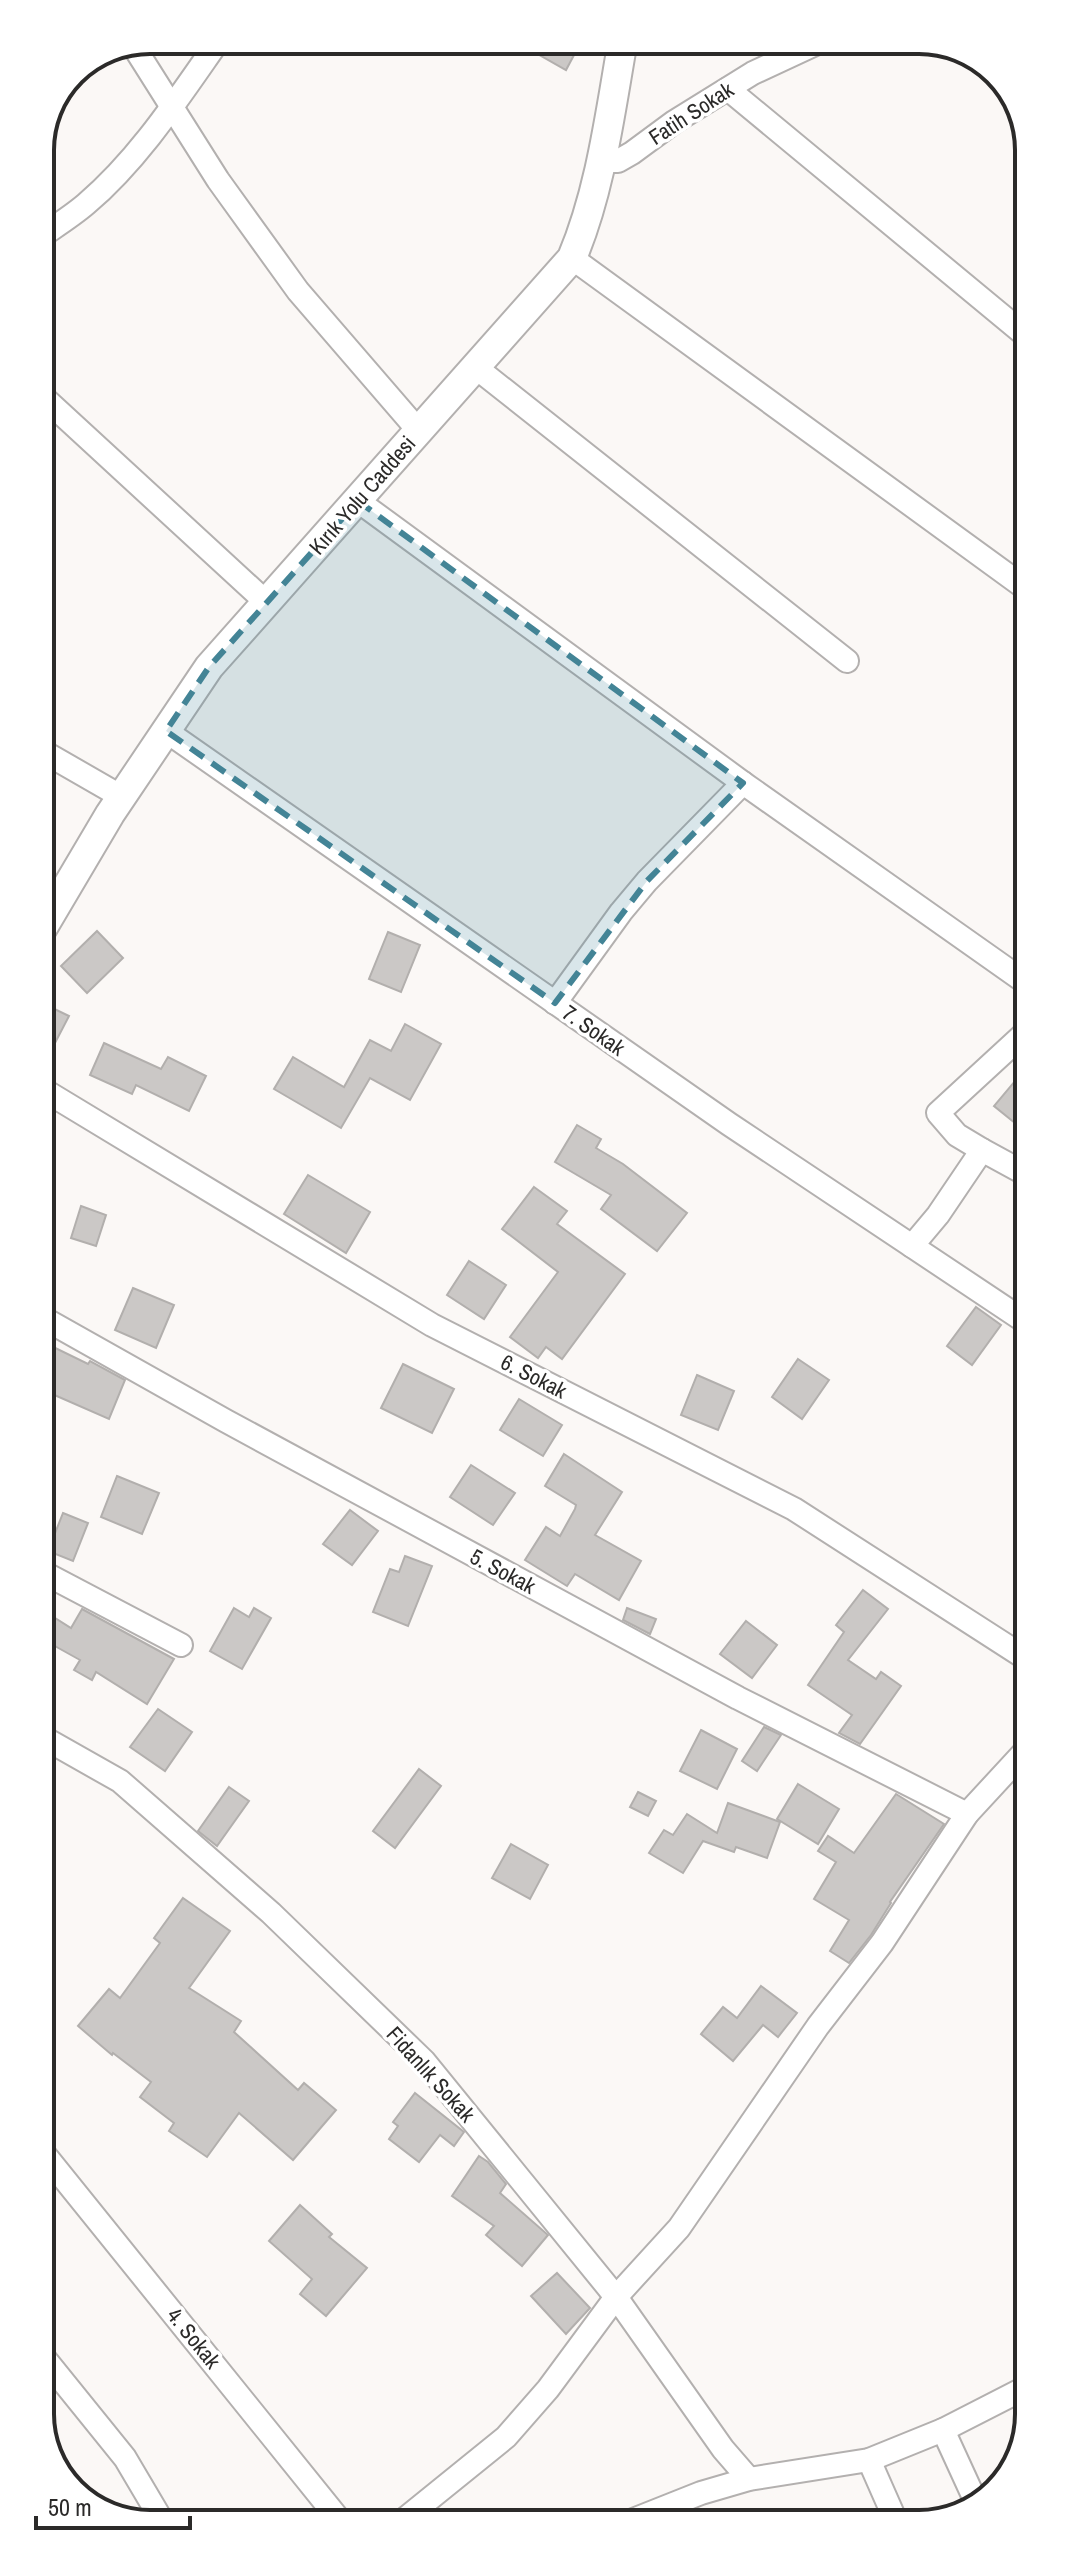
<svg xmlns="http://www.w3.org/2000/svg" width="1069" height="2564" font-family="'Archivo Narrow',sans-serif">
<style>
.building{fill:#cbc8c6;stroke:#b2afad;stroke-width:2}
.lines{fill:none;stroke-linecap:round;stroke-linejoin:round}
.minor-casing{stroke:#b3b0af;stroke-width:26}
.tertiary-casing{stroke:#b3b0af;stroke-width:32}
.minor{stroke:#fff;stroke-width:22}
.tertiary{stroke:#fff;stroke-width:28}
.marked{fill:#438496;fill-opacity:0.2;stroke:#438496;stroke-width:6;stroke-dasharray:16 10;stroke-linejoin:round}
.labels{text-anchor:middle;stroke-width:7;stroke-linejoin:round;paint-order:stroke}
.street-label{font-size:22px;fill:#2b2a29;stroke:#fff}
.rim{fill:none;stroke:#2b2a29;stroke-width:4}
</style>
<rect width="100%" height="100%" fill="#fbf8f6"/>
<!-- building -->
<g class="building">
<polygon points="513,40 582,40 566,70"/>
<polygon points="97,931 123,958 87,993 61,966"/>
<polygon points="388,932 420,945 401,992 369,979"/>
<polygon points="42,1003 69,1016 42,1068"/>
<polygon points="405,1024 441,1044 410,1100 370,1078 341,1128 274,1089 293,1057 344,1087 370,1040 391,1051"/>
<polygon points="104,1043 161,1069 168,1057 206,1076 189,1111 136,1085 132,1094 90,1075"/>
<polygon points="1026,1068 1026,1132 994,1106"/>
<polygon points="577,1125 601,1139 596,1148 623,1164 687,1213 657,1251 601,1209 611,1195 555,1162"/>
<polygon points="308,1175 370,1212 346,1253 284,1214"/>
<polygon points="534,1187 567,1211 557,1224 625,1274 562,1359 546,1347 538,1358 510,1337 558,1272 502,1229"/>
<polygon points="81,1206 106,1215 96,1246 71,1238"/>
<polygon points="469,1261 506,1285 484,1319 447,1295"/>
<polygon points="133,1288 174,1305 156,1348 115,1330"/>
<polygon points="976,1307 1001,1325 972,1365 947,1346"/>
<polygon points="43,1342 88,1364 90,1361 125,1380 109,1419 43,1390"/>
<polygon points="798,1359 829,1380 802,1419 772,1397"/>
<polygon points="403,1364 454,1389 432,1433 381,1408"/>
<polygon points="697,1375 734,1391 718,1430 681,1415"/>
<polygon points="519,1399 562,1425 543,1456 500,1430"/>
<polygon points="564,1454 622,1492 595,1535 641,1561 619,1600 575,1574 567,1586 525,1560 546,1527 560,1536 575,1509 576,1505 545,1486"/>
<polygon points="471,1465 515,1493 493,1525 450,1497"/>
<polygon points="117,1476 159,1493 142,1534 101,1517"/>
<polygon points="350,1510 378,1531 352,1565 323,1544"/>
<polygon points="63,1513 88,1523 73,1561 48,1551"/>
<polygon points="405,1556 432,1566 408,1626 373,1612 390,1569 399,1572"/>
<polygon points="863,1590 888,1609 848,1660 876,1679 881,1672 901,1686 860,1744 839,1733 852,1715 808,1685 844,1632 836,1625"/>
<polygon points="234,1608 249,1617 254,1608 271,1618 242,1669 210,1651"/>
<polygon points="627,1608 656,1619 650,1634 623,1620"/>
<polygon points="82,1609 174,1659 147,1704 96,1672 92,1680 74,1670 80,1660 44,1640 44,1611 71,1628"/>
<polygon points="746,1621 777,1645 752,1678 720,1654"/>
<polygon points="158,1709 192,1732 165,1771 130,1747"/>
<polygon points="764,1727 781,1735 757,1771 742,1761"/>
<polygon points="701,1730 737,1749 717,1789 680,1771"/>
<polygon points="419,1769 441,1786 395,1848 373,1831"/>
<polygon points="798,1784 839,1809 818,1844 777,1819"/>
<polygon points="229,1787 249,1801 217,1846 198,1831"/>
<polygon points="638,1792 656,1801 648,1816 630,1807"/>
<polygon points="896,1794 944,1824 890,1902 891,1903 871,1935 849,1963 830,1951 849,1920 814,1899 836,1862 818,1851 828,1836 854,1853"/>
<polygon points="728,1803 780,1822 767,1858 736,1847 734,1852 703,1841 683,1873 649,1853 664,1830 673,1835 687,1814 717,1833"/>
<polygon points="511,1844 548,1865 530,1899 492,1878"/>
<polygon points="183,1898 230,1931 189,1988 241,2021 234,2032 298,2090 304,2083 336,2110 293,2160 239,2113 207,2157 169,2131 174,2123 140,2097 151,2082 113,2053 112,2055 78,2026 109,1989 120,1998 160,1943 154,1938"/>
<polygon points="761,1986 797,2013 778,2037 763,2025 733,2061 701,2034 723,2007 737,2018"/>
<polygon points="415,2093 464,2132 454,2146 440,2135 419,2162 389,2139 398,2126 393,2122"/>
<polygon points="479,2156 488,2162 506,2184 500,2193 548,2235 522,2266 486,2235 494,2226 452,2196"/>
<polygon points="300,2205 332,2234 329,2237 367,2268 326,2316 300,2294 312,2279 269,2241"/>
<polygon points="557,2273 590,2308 566,2334 531,2296"/>
</g>
<g class="lines">
<!-- minor casing -->
<g class="minor-casing">
<g id="minor">
<polyline points="134,47 218,180 298,291 418,430"/>
<polyline points="728,89 1024,334"/>
<polyline points="601,161 618,161 632,153 674,122 753,73 824,40"/>
<path d="M 40,237 C 56,226 72,216 86,204 C 139,159 179,97 219,40"/>
<polyline points="572,258 1024,587"/>
<polyline points="474,366 847,661"/>
<polyline points="41,395 267,603"/>
<polyline points="358,501 743,783 1025,982"/>
<polyline points="166,731 729,1124 1026,1322"/>
<polyline points="42,751 122,797"/>
<polyline points="555,1003 621,912 647,881 743,783"/>
<polyline points="42,1089 432,1325 794,1509 1027,1659"/>
<polyline points="982,1150 1026,1174"/>
<polyline points="912,1246 938,1215 982,1150 957,1135 938,1113 1026,1032"/>
<polyline points="43,1318 226,1421 738,1698 967,1814"/>
<polyline points="44,1573 181,1645"/>
<polyline points="44,1738 120,1781 271,1913 424,2061 616,2297 723,2449 749,2479"/>
<polyline points="45,2155 341,2522"/>
<polyline points="45,2359 125,2458 164,2524"/>
<polyline points="943,2430 976,2502"/>
<polyline points="869,2460 895,2519"/>
<polyline points="633,2520 701,2493 749,2479 869,2460 943,2430 1029,2386"/>
<polyline points="401,2522 506,2437 548,2389 616,2297 679,2228 818,2026 882,1943 967,1814 1027,1749"/>
</g>
</g>
<!-- tertiary casing -->
<g class="tertiary-casing">
<path id="tertiary" d="M 42,929 L 110,814 L 209,667 L 572,258 C 601,189 610,113 623,40"/>
</g>
<!-- minor -->
<use href="#minor" class="minor"/>
<!-- tertiary -->
<use href="#tertiary" class="tertiary"/>
</g>
<!-- marked area -->
<path class="marked" d="M 358,501 L 743,783 L 647,881 L 555,1003 L 166,731 L 209,667 Z"/>
<g class="labels">
<!-- street labels -->
<g class="street-label">
<text transform="translate(691 113) rotate(-33)" y="8">Fatih Sokak</text>
<text transform="translate(362 495) rotate(-49)" y="8">Kırık Yolu Caddesi</text>
<text transform="translate(594 1030) rotate(35)" y="8">7. Sokak</text>
<text transform="translate(534 1376) rotate(27)" y="8">6. Sokak</text>
<text transform="translate(503 1571) rotate(28)" y="8">5. Sokak</text>
<text transform="translate(431 2074) rotate(48)" y="8">Fidanlık Sokak</text>
<text transform="translate(194 2338) rotate(51)" y="8">4. Sokak</text>
</g>
</g>
<!-- crop -->
<path d="M0 0H1069V2564H0ZM150 54H919A96 96 0 0 1 1015 150V2414A96 96 0 0 1 919 2510H150A96 96 0 0 1 54 2414V150A96 96 0 0 1 150 54Z" fill="#fff" fill-rule="evenodd"/>
<path class="rim" d="M150 54H919A96 96 0 0 1 1015 150V2414A96 96 0 0 1 919 2510H150A96 96 0 0 1 54 2414V150A96 96 0 0 1 150 54Z"/>
<!-- scale -->
<path d="M36 2516v12h154v-12" fill="none" stroke="#2b2a29" stroke-width="4"/>
<text x="48" y="2516" font-size="24" fill="#2b2a29" stroke="#ffffff" stroke-width="6" paint-order="stroke">50 m</text>
</svg>
